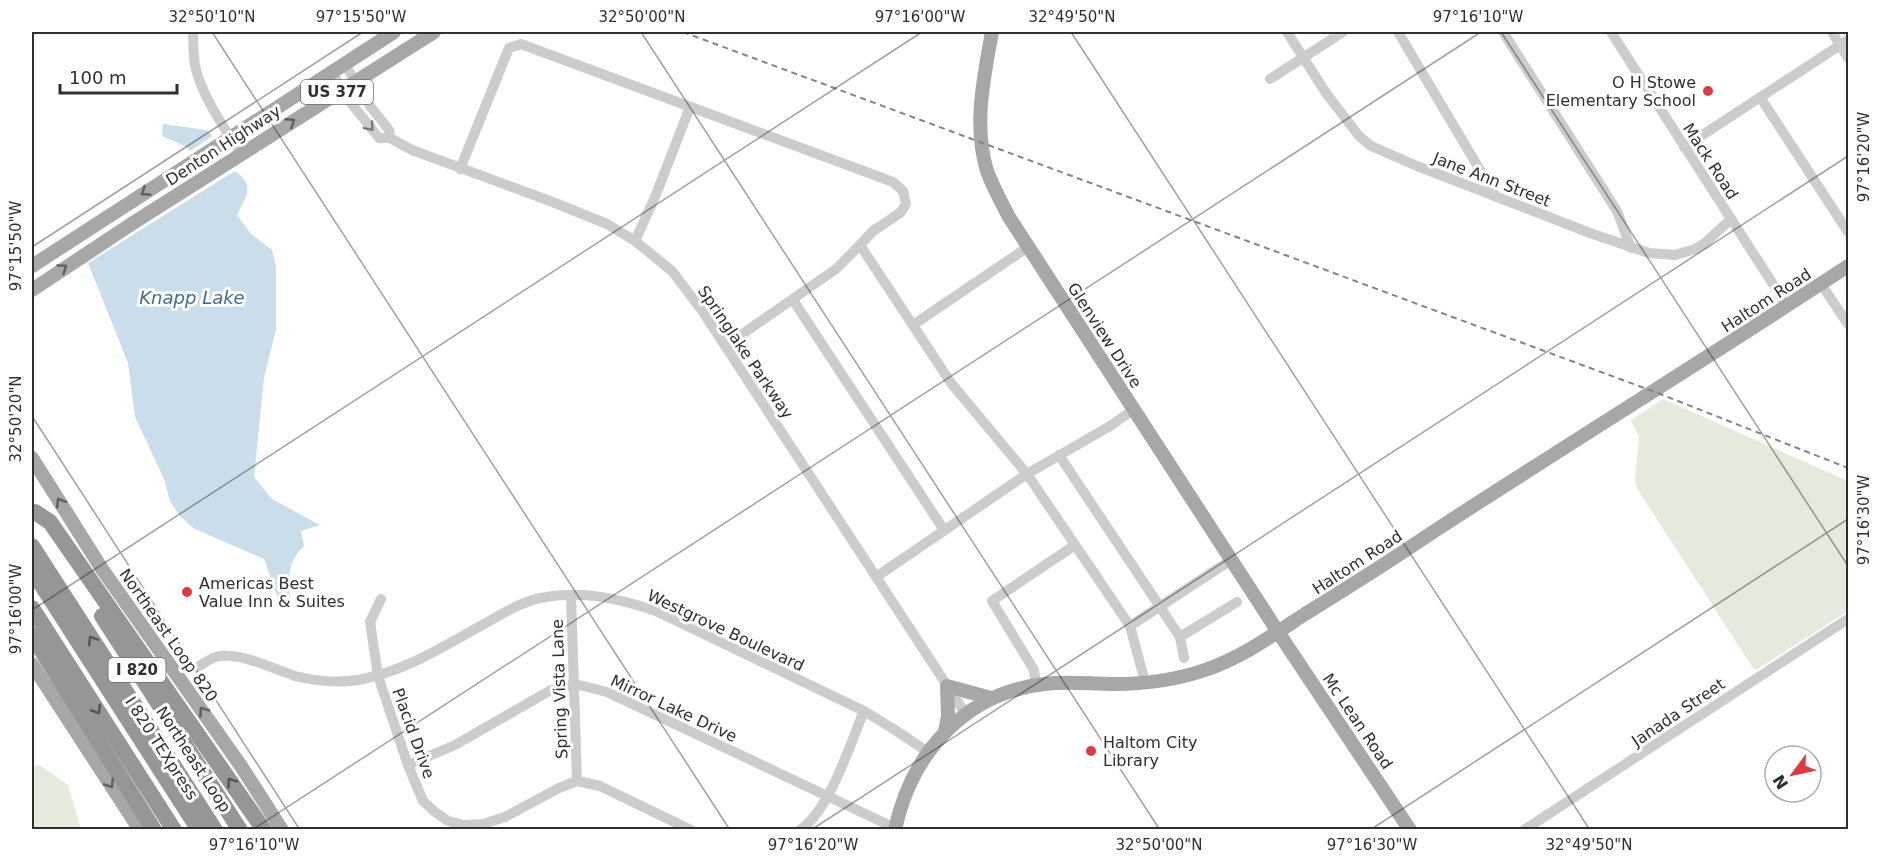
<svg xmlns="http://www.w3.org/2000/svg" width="1880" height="861" font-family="'DejaVu Sans',sans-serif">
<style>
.green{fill:#e4ebdd}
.water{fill:#caddea}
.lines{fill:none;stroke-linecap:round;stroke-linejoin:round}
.minor{stroke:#ccc;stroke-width:10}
.major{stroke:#a7a7a7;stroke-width:14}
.highway{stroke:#969696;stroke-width:16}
.rail{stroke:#848484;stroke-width:2;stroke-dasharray:6 4.5;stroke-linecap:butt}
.oneway{stroke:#5f5f5f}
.oneway2{stroke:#767676}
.oneway3{stroke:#535353}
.ticks{fill:none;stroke:#2f2f2f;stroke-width:1.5;stroke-opacity:0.45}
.poi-dot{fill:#dd3a42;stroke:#fff;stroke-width:2}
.labels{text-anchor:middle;stroke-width:6;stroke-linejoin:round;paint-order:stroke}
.shield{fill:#fff;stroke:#6d6d6d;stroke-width:1.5}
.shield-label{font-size:15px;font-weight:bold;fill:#2f2f2f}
.poi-label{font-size:16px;fill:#2f2f2f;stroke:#fff;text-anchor:start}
.street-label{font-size:16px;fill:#2f2f2f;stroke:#fff}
.water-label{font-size:18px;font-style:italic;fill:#406d8d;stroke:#fff}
.neatline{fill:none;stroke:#2f2f2f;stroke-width:2}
.ticks-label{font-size:15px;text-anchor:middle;fill:#2f2f2f}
</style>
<rect width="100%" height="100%" fill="#fff"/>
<!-- green -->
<g class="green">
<polygon points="1663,399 1848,481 1848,611 1756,670 1753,668 1638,490 1635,481 1639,437 1631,420"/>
<polygon points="32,765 41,766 68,785 81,829 32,829"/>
</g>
<!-- water -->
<g class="water">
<polygon points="163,124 207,130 212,136 190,151 185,146 162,136"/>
<path d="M 235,171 C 256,186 246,196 237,215 L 251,234 L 272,250 L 276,267 L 276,330 L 264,377 L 254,477 L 272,499 L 320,525 L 301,531 L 304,546 C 288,561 288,577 290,597 L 280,604 L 264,559 L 193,528 L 180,516 L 170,501 L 164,479 L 135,417 L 128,363 L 88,263 Z"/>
</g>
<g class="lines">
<!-- minor -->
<g class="minor">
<path d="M 193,32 C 193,44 193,57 196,70 C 204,99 224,129 242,154"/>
<polyline points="1287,32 1326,93 1359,136 1371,146 1417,166 1590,233 1649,253 1675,255 1695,249 1705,243 1731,219"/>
<polyline points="1398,32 1496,197"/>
<polyline points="1503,32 1617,211 1631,248"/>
<polyline points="1611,32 1787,306"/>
<polyline points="1832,32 1848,58"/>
<polyline points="344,63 370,106 389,130 390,138"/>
<polyline points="332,72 347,98 379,138 390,138 412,150 550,201 607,224 635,241 672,271 703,312 965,713"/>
<polyline points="1270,79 1343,32"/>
<polyline points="1760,97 1848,232"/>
<polyline points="1684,147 1848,40"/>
<polyline points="460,169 509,48 521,44 893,182 903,191 906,204 900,213 873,231 860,245 951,383 1027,474 1130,626 1145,682"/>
<polyline points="635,241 655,197 690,107"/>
<polyline points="1821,284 1848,324"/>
<polyline points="793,300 944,530"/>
<polyline points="913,325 1028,247"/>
<polyline points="725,346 836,269 860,245"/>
<polyline points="1059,455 1180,637 1184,658"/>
<polyline points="876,577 1027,474 1110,426 1133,410"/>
<polyline points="571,596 577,781"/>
<polyline points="381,599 370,622 378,676 408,765 423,801 435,812 448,821 464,825 483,824 505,817 559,788 577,781 600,786 691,830"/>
<polyline points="1130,626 1231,560"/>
<polyline points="1180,637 1237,602"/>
<path d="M 196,668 C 202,665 209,659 216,657 C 239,651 273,669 295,676 C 315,681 338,683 358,680 C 405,672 445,645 486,623 C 503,613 522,602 540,598 C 582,590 617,598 656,611 L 864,711 L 895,730 L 928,752"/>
<polyline points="1036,685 1034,670 992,601 1075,545"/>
<polyline points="408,765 455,745 551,690 575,684 607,692 895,828"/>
<path d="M 800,830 C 830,810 850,744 864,711"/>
<polyline points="1524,830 1848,619"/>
</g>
<!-- major -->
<g class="major">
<path d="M 992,32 C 984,76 973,126 987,171 C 993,187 1001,202 1009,217 L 1278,632 L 1410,830"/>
<polyline points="32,266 394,32"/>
<polyline points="32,290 133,223 434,32"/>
<polyline points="32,458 102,569 241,766 282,830"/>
<polyline points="32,664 140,830"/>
<polyline points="945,732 948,716 947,686 991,698"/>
<path d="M 895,830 C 911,754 965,692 1045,684 C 1067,681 1091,684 1114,684 C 1144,684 1176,680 1205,670 C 1241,658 1273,635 1305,614 C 1349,587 1393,559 1436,530 C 1573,441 1712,355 1848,266"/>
</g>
<!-- highway -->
<g class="highway">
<polyline points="35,512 50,522 264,830"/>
<polyline points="32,546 215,830"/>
<polyline points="32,570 199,830"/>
<polyline points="32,608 174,830"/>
<polyline points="102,616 240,830"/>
<polyline points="32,635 154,830"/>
</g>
<!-- rail -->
<polyline class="rail" points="683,32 1655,392 1848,468"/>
</g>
<!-- one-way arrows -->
<defs><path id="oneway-chevron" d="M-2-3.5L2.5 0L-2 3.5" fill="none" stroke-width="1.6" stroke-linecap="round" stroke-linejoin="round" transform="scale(1.5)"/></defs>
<g class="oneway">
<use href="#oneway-chevron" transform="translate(291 122) rotate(-33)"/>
<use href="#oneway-chevron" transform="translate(145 192) rotate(147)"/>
<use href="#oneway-chevron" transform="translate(63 268) rotate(-34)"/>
<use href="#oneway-chevron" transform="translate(60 502) rotate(-122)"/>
<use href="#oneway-chevron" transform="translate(203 711) rotate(-125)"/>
<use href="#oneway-chevron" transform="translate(110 784) rotate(57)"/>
</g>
<use class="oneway2" href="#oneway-chevron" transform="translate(370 127) rotate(50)"/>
<g class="oneway3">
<use href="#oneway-chevron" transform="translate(92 640) rotate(-123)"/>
<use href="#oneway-chevron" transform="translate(97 710) rotate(57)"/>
<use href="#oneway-chevron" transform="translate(231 782) rotate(-125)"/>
</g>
<!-- ticks -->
<path class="ticks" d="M 212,32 L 730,830M 641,32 L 1160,830M 1071,32 L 1590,830M 1501,32 L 1848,566M 32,247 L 363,32M 32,416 L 300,830M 32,610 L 922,32M 252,830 L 1481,32M 811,830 L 1848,156M 1370,830 L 1848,519"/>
<!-- markers -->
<g class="poi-dot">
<circle cx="1708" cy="91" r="6"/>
<circle cx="187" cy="592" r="6"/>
<circle cx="1091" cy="751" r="6"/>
</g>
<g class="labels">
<!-- shield labels -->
<g class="shield">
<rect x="301" y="80" width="72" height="24" rx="4.5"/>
<rect x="108.5" y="658" width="57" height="24" rx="4.5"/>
</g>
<g class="shield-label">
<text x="337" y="97">US 377</text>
<text x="137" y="675">I 820</text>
</g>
<!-- poi labels -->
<g class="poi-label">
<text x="1696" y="88" text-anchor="end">O H Stowe<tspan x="1696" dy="18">Elementary School</tspan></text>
<text x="199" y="589">Americas Best<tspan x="199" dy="18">Value Inn &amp; Suites</tspan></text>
<text x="1103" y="748">Haltom City<tspan x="1103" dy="18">Library</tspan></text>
</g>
<!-- street labels -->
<g class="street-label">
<text transform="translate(223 145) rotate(-33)" y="6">Denton Highway</text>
<text transform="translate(1711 161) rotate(57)" y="6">Mack Road</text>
<text transform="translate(1492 179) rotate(21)" y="6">Jane Ann Street</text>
<text transform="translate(1766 300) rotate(-33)" y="6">Haltom Road</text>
<text transform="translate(1105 335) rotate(57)" y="6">Glenview Drive</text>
<text transform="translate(746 352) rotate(56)" y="6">Springlake Parkway</text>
<text transform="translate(1357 562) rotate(-33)" y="6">Haltom Road</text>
<text transform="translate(726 630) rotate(25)" y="6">Westgrove Boulevard</text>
<text transform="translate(169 635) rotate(55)" y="6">Northeast Loop 820</text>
<text transform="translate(559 689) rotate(-92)" y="6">Spring Vista Lane</text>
<text transform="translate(674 708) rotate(25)" y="6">Mirror Lake Drive</text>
<text transform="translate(1678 712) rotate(-34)" y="6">Janada Street</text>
<text transform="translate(1358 721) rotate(56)" y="6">Mc Lean Road</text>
<text transform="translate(414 733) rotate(70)" y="6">Placid Drive</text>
<text transform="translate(162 748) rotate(57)" y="6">I 820 TEXpress</text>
<text transform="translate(194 759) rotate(57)" y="6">Northeast Loop</text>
</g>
<!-- water labels -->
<g class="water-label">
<text x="192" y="304">Knapp Lake</text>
</g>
</g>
<!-- border -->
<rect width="1880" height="861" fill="none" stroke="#ffffff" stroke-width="66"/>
<!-- north arrow -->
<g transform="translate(1793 774) rotate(237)"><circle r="28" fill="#ffffff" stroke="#acacac" stroke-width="1.5"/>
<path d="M0-4.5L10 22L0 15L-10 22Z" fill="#dd3a42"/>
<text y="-9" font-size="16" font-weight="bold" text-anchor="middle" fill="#2f2f2f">N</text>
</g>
<!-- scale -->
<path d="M60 84v9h117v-9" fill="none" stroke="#2f2f2f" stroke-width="3"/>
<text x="69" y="84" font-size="18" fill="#2f2f2f" stroke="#ffffff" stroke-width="4.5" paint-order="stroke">100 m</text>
<rect x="33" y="33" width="1814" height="795" class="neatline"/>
<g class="ticks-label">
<text x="212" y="22">32°50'10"N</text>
<text x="361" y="22">97°15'50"W</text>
<text x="642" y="22">32°50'00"N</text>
<text x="920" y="22">97°16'00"W</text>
<text x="1072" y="22">32°49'50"N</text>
<text x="1478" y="22">97°16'10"W</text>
<text transform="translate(1864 157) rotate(-90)" y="5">97°16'20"W</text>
<text transform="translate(16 246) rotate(-90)" y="5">97°15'50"W</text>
<text transform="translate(16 419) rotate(-90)" y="5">32°50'20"N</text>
<text transform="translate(1864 520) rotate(-90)" y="5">97°16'30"W</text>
<text transform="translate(16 609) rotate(-90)" y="5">97°16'00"W</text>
<text x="254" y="850">97°16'10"W</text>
<text x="813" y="850">97°16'20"W</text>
<text x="1159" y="850">32°50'00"N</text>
<text x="1372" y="850">97°16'30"W</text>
<text x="1589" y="850">32°49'50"N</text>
</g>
</svg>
